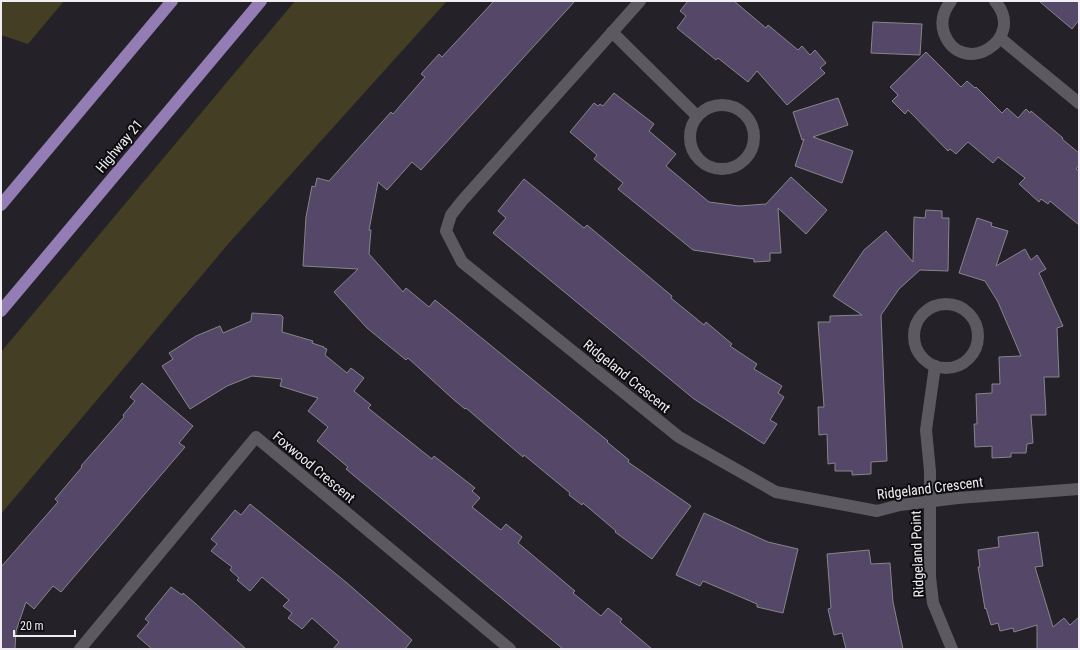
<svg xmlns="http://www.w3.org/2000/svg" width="1080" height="650" font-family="'Roboto Condensed',sans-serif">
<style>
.green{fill:#443e24}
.building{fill:#544767;stroke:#87858c}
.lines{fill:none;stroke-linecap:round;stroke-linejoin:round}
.minor{stroke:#5c5a60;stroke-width:12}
.major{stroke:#937db4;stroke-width:12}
.labels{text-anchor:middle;stroke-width:4;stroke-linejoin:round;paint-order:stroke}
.street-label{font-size:14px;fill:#f0eef2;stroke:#0d0c0f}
</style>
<rect width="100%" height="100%" fill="#242228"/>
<!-- green -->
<g class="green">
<polygon points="1,1 64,1 28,44 1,35"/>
<polygon points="295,1 447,1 229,243 1,514 1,352"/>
</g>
<!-- building -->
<g class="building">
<polygon points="494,1 575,1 421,170 412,162 387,190 378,182 369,230 371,230 369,254 403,292 406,288 429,307 435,300 608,441 607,442 629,460 628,462 691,506 652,559 615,532 616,531 583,503 582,505 569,495 570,493 524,455 523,457 466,408 465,409 453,399 408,358 406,360 367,328 334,292 358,269 303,266 306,217 312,186 315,187 317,178 329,181 391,112 393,114 425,77 421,74 439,54 442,57"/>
<polygon points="688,1 734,1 766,28 768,25 798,50 802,46 810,55 815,50 826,63 820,68 825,73 787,105 757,71 748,82 718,58 716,60 677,28 686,16 680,11"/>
<polygon points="1039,1 1079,1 1079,20 1072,29"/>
<polygon points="873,22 922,24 920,55 871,53"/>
<polygon points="926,52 961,87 967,81 975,88 976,87 1002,113 1007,108 1018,118 1026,109 1030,113 1031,111 1063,138 1062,139 1079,153 1079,165 1076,169 1079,171 1079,225 1050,201 1048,204 1041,199 1039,202 1019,184 1025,178 998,157 993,163 968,142 956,154 950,149 948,151 908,110 905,114 892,101 898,95 890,87"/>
<polygon points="614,93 654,124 649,131 676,154 666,166 709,202 739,206 766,204 791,177 827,210 806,234 778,208 781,253 770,253 770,261 754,262 754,259 693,250 618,189 623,183 594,159 597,155 570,132 594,103 598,106 600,104 603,106"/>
<polygon points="838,98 848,125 813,137 853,151 842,183 795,166 804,139 802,140 793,112"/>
<polygon points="524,179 584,228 587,225 672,296 671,298 704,325 706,322 732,344 730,346 757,364 754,369 782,386 778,393 784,397 770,420 777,424 764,444 694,399 493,233 506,218 498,211"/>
<polygon points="926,210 942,211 942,218 949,218 948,271 920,270 899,289 881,315 887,461 871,462 871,474 852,475 852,471 835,471 835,463 828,464 827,434 819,435 818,407 824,407 818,322 830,322 830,316 862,315 833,296 864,250 886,231 913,262 914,217 925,218"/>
<polygon points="977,218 992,223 991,226 1008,231 996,266 1025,249 1031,260 1037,255 1046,269 1039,273 1063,326 1057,328 1059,377 1044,377 1046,415 1031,415 1033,443 1027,444 1026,453 1011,453 1011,457 992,458 992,446 975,447 974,424 977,424 976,394 992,393 992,384 1000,384 999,357 1021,356 998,302 985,281 959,273"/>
<polygon points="252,313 281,315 283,317 282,332 313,341 312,343 324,347 324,348 327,349 325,355 347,373 351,368 364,378 354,391 371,405 368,408 403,436 432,459 434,456 475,488 472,491 480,498 472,507 501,530 506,524 522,537 518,543 575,591 573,593 601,616 608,608 622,619 620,622 652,649 563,649 346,469 348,467 317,441 328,427 308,411 318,398 280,386 282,379 252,376 227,386 190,409 162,366 173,359 169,353 196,336 220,326 223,333 251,321"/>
<polygon points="142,383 193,426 179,443 185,447 61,592 53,586 34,609 26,602 16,631 15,649 1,649 1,567 58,502 55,499 82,467 81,466 124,417 123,415 135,401 130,397"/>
<polygon points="250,504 347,583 412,640 405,649 333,649 339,642 312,618 302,629 288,618 292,613 283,606 289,600 262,577 250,591 237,580 239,578 230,570 232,567 211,551 217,544 211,539 235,510 241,515"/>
<polygon points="704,513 768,542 798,549 783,613 757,607 757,604 703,581 700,586 676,575"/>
<polygon points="1038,532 1043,566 1035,567 1053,627 1064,618 1070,625 1079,617 1079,649 1037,649 1037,625 1014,632 1013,628 1000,631 998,623 991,625 986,608 985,609 978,567 980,567 978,550 999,547 998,537"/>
<polygon points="869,550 871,564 890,563 893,602 903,649 846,649 842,633 834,635 828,609 831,608 827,554"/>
<polygon points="171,587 182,595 183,593 196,604 246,649 152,649 137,636 149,622 145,619"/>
</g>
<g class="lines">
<!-- minor -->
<g class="minor">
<polyline points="640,1 462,201 451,215 446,231 462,262 679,437 776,492 877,511 900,505 958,498 1079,489"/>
<path d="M 951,1 C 944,10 940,21 944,33 C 961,79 1028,40 995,1"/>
<polyline points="612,32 697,116"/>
<polyline points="1000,38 1079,103"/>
<circle cx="722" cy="137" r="32"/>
<circle cx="946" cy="336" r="32"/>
<polyline points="935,366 926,430 930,471 930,577 933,603 952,649"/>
<polyline points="80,649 256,437 510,649"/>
</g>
<!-- major -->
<g class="major">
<polyline points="1,205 172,1"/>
<polyline points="1,311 261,1"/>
</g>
</g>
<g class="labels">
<!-- street labels -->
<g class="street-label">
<text transform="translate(119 146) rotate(-50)" y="5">Highway 21</text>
<text transform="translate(627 376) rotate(39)" y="5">Ridgeland Crescent</text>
<text transform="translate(314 467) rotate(40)" y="5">Foxwood Crescent</text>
<text transform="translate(930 488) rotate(-7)" y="5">Ridgeland Crescent</text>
<text transform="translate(917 554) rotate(-92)" y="5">Ridgeland Point</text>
</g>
</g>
<!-- border -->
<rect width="1080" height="650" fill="none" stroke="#f0eef2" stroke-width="4"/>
<!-- scale -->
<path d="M14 630v6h61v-6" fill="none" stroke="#f0eef2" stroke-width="2"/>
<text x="20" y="630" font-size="12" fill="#f0eef2" stroke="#0d0c0f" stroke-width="3" paint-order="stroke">20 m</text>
</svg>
